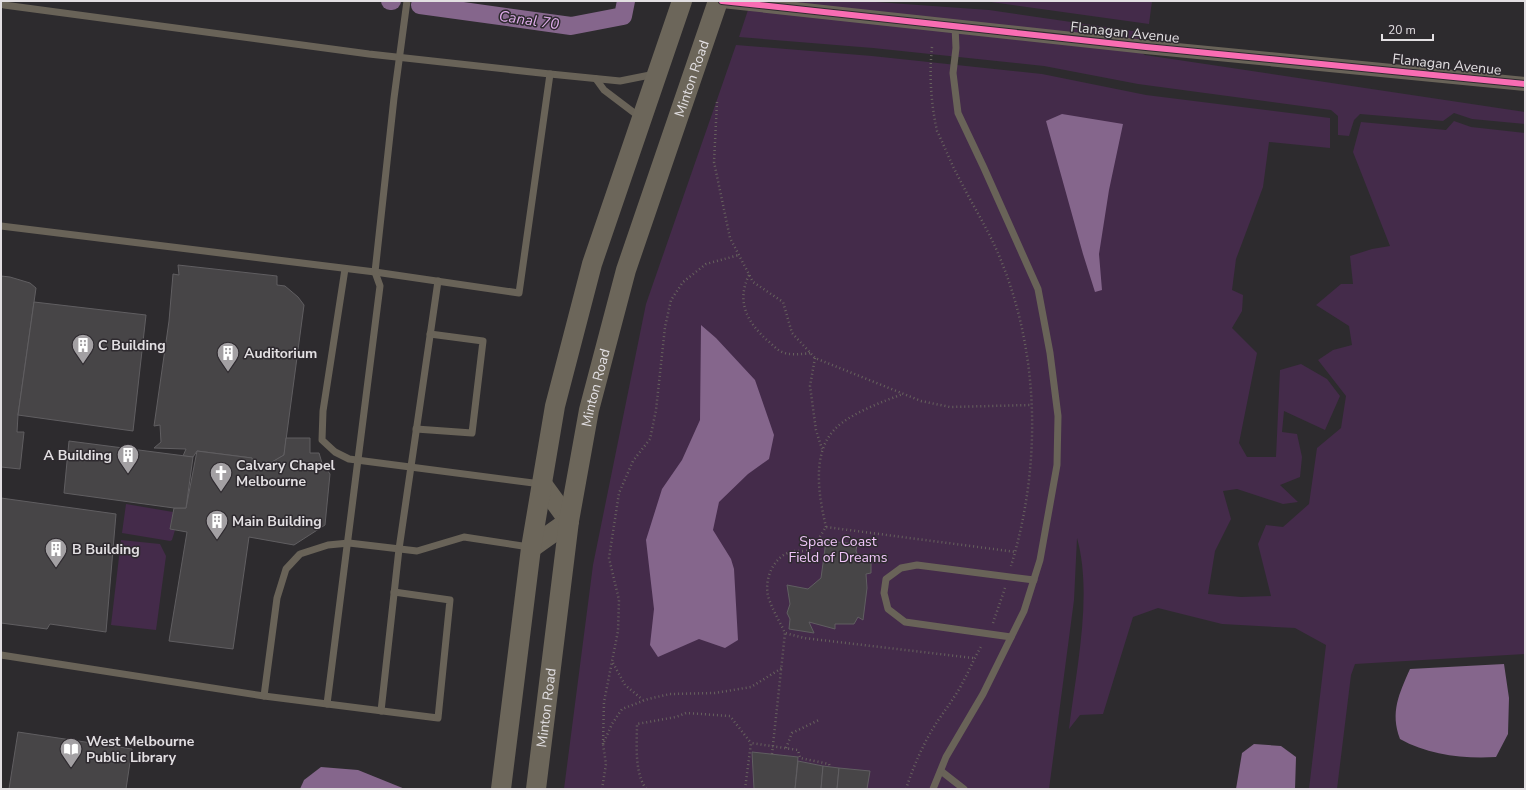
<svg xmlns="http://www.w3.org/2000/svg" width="1526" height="790" font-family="'Nunito Sans',sans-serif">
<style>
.green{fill:#442b4a}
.water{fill:#85668c}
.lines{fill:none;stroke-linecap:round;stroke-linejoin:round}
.canal{stroke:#85668c;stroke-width:18}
.building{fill:#474547;stroke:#605e61}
.path{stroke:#67625e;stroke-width:2.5;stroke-dasharray:1 3;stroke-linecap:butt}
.service{stroke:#696358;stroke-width:7}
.minor{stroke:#696358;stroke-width:14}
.secondary{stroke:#6c665a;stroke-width:20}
.cycleway-casing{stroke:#2e2a2f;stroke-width:8}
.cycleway{stroke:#f96db3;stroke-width:6}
.labels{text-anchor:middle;stroke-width:3;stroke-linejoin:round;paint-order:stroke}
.street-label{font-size:14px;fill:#e2dfe2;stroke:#2e2a2f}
.poi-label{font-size:14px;font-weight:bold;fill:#e2dfe2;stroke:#2e2a2f;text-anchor:start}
.park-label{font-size:14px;fill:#f0c6f9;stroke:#2e2a2f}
.water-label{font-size:15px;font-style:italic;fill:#deabe9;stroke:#2e2a2f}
</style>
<rect width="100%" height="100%" fill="#2d2b2e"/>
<!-- green -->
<g class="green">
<path d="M 751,1 L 862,1 L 989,10 L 1140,32 C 1139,40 1136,51 1145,55 L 1525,112 L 1525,124 L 1472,119 L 1454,113 L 1443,121 L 1360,114 L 1354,120 L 1349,136 L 1338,135 L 1338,116 L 1331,110 L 1138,84 L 1044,66 L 873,48 L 739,37 Z"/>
<polygon points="984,1 1152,1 1149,24"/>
<path d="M 736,45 L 872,56 L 1042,74 L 1146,95 L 1330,118 L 1330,148 L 1269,142 L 1263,187 L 1236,259 L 1232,290 L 1243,295 L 1242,311 L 1232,328 L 1257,353 L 1239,443 L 1247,457 L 1276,457 L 1280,370 L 1301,364 L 1327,379 L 1340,396 L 1325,430 L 1284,411 L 1282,432 L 1297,434 L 1302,457 L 1300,477 L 1280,485 L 1298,502 L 1283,504 L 1237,489 L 1223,491 L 1231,519 L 1215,551 L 1208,594 L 1241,597 L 1271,596 L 1258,544 L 1266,525 L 1283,527 L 1309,504 L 1317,448 L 1341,428 L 1346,396 L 1318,360 L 1333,350 L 1352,345 L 1349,326 L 1316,305 L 1341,284 L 1353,284 L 1350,256 L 1372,249 L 1390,246 L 1353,152 L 1361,122 L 1446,130 L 1454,121 L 1471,127 L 1525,133 L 1525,654 L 1355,664 L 1351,675 L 1337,789 L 1309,789 L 1326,645 L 1295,628 L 1222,624 L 1158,608 L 1133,617 L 1103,714 L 1080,715 L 1069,729 C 1076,670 1093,595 1077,538 L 1074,600 L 1049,789 L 564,789 L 593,565 L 646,304 Z"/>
<polygon points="126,504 173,512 170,529 175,530 172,540 170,541 122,533"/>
<polygon points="121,540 160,544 166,556 156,630 111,625"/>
</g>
<!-- water -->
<g class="water">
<polygon points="1062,114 1123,124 1109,190 1099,254 1102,290 1095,292 1083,254 1046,121"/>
<polygon points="701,325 716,338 755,380 774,435 769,459 748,474 719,502 713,530 731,559 734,569 738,640 725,648 699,639 658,657 650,645 654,609 646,540 662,489 682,460 700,420"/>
<path d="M 1504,664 L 1509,698 L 1508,734 L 1496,757 C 1464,759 1428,755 1400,739 C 1390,712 1399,694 1410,669 Z"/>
<polygon points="1254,744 1281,746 1296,757 1295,789 1236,789 1242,753"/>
<polygon points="321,767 358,770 405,789 300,789 304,780"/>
</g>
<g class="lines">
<!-- canal -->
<g class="canal">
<polyline points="390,1 392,1"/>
<polyline points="420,5 571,26 623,16 626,1"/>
</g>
</g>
<!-- building -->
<g class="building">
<polygon points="178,265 277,276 277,285 285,286 298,297 304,305 284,455 272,462 268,468 253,467 252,458 197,451 193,457 183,456 186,449 154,448 161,442 160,425 154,426 169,321 173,274 179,275"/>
<polygon points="1,276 10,277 30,283 36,288 18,415 17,432 24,432 20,469 1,467"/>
<polygon points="34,302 146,315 133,431 18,415"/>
<polygon points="286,438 310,438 310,453 319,453 322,463 330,474 325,525 294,545 249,537 233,649 169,641 187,532 170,529 174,508 186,508 197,451 252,458 253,467 268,468 272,462 284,455"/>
<polygon points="69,441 193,457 186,508 174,508 64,493"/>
<polygon points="1,498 116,514 106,632 50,624 47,629 1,623"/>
<polygon points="826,541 857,544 856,551 860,560 871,561 871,573 866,574 867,588 863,620 858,617 854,624 835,624 835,629 809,622 814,633 789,629 790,619 787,613 790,604 787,585 808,589 821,578"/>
<polygon points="18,732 132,749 126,789 9,789"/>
<polygon points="752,752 798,757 795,789 754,789"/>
<polygon points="798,761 823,766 821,789 795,789"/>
<polygon points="823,766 839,768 837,789 821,789"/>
<polygon points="839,768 870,771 867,789 837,789"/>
</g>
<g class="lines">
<!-- path -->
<g class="path">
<path d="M 932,47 C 929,76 931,103 937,131 C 945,147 951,164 960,180 C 974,208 991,234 1002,263 C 1040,358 1041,468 1011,566"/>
<polyline points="717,102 714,162 730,238 753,282 783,302 792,333 815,358 921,401 950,407 1031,405"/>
<path d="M 749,275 C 736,302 747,322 768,341 C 772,344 776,349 780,351 C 788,356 802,354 811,353"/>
<polyline points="815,358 810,386 816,430 822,449"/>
<path d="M 826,527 C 819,497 811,453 835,429 C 849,414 884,401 903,394"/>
<polyline points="993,623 1005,588"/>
<path d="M 973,658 L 804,638 L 785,633 C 780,622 773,611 769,599 C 763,582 772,558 790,552 C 795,550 803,552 808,550 C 816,546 821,534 826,527 L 1016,552"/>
<polyline points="613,663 625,685 643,700"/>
<polyline points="603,744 604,702 618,631 619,600 609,558 619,493 633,461 650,439 656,410 665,327 671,300 683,282 706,264 739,255"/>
<polyline points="786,748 792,733 819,720"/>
<polyline points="772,754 785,633"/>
<polyline points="602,789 606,764 603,744 612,724 622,709 648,699 670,694 715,693 751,687 782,668"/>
<path d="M 646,789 C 634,771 637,744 637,724 L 676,717 L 686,713 L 730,716 L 751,743"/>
<polyline points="745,789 751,743 798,750 800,758 829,764 830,767"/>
<path d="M 906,789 C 913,767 924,742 937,722 C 944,712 951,702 958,691 C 967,676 973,660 982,645"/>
</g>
<!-- service -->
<g class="service">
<polyline points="4,5 369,54 550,74 620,81 655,74"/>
<polyline points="596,79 604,90 641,118"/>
<polyline points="1,226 375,272 519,293 550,74"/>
<polyline points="345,269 323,411 322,440 335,452 349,459 541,484"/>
<polyline points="416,429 472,433 483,341 430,334"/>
<polyline points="1011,637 905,622 888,609 884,593 886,579 901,568 917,565 1034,580"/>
<polyline points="1,655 264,696 438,718 450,600 394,592"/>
<polyline points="264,696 277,598 286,569 300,554 328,545 349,543 417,551 464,537 529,547"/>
<polyline points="327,704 380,286 375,272 394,98 407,1"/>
<polyline points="381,711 399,549 438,281"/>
<polyline points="941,771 964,789"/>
<polyline points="933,789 946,757 983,694 1024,611 1040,560 1057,465 1058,416 1050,353 1038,289 984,168 958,113 953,73 956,48 955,26"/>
</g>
<!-- minor -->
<polyline class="minor" points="722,1 1146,47 1525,84"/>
<!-- secondary -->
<g class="secondary">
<polyline points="542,484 569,521"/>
<polyline points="531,548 569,521"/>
<polyline points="501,789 531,548 555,406 592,264 682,1"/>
<path id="s1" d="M 536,789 L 569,521 L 589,410 L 626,270 L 718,1"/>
</g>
<!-- cycleway casing -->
<g class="cycleway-casing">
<polyline id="cycleway" points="722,1 1146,47 1525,84"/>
</g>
<!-- cycleway -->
<use href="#cycleway" class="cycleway"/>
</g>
<!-- icons -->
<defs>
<g id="building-pin" transform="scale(1.15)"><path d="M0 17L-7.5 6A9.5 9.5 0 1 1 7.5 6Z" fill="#a3a0a3" stroke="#2e2a2f"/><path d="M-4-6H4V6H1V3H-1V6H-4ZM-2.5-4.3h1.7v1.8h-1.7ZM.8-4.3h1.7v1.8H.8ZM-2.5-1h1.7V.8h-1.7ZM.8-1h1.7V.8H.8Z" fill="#fff"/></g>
<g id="church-pin" transform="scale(1.15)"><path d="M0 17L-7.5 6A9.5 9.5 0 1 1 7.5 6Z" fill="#a3a0a3" stroke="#2e2a2f"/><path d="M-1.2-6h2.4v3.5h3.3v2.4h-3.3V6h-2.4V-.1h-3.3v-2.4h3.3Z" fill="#fff"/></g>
<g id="library-pin" transform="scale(1.15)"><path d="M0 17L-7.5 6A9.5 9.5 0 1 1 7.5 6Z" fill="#a3a0a3" stroke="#2e2a2f"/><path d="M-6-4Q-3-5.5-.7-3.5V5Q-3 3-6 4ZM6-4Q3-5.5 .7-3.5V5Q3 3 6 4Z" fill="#fff"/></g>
</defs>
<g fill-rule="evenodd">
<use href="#building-pin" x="83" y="345"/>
<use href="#building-pin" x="228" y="353"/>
<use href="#building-pin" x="128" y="455"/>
<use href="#church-pin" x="221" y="473"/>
<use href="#building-pin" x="217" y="521"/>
<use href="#building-pin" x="56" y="549"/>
<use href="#library-pin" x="71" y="749"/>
</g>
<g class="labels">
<!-- street labels -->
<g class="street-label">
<text transform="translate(1125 32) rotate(6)" y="5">Flanagan Avenue</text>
<text transform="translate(1447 64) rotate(6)" y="5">Flanagan Avenue</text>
<text dy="5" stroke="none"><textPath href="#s1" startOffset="730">Minton Road</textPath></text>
<text dy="5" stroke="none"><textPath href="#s1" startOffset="406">Minton Road</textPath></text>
<text dy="5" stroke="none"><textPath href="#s1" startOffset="82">Minton Road</textPath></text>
</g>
<!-- poi labels -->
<g class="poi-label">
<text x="98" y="350">C Building</text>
<text x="244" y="358">Auditorium</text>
<text x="112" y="460" text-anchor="end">A Building</text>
<text x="236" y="470">Calvary Chapel<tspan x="236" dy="16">Melbourne</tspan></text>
<text x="232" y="526">Main Building</text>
<text x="72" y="554">B Building</text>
<text x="86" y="746">West Melbourne<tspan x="86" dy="16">Public Library</tspan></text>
</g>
<!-- park labels -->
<g class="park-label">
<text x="838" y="546">Space Coast<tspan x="838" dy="16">Field of Dreams</tspan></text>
</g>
<!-- water labels -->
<g class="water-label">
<text transform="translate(529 20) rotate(8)" y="5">Canal 70</text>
</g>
</g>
<!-- border -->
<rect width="1526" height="790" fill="none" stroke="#e2dfe2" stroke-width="4"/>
<!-- scale -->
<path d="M1382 34v6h51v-6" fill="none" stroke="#e2dfe2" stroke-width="2"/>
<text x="1388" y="34" font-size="12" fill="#e2dfe2" stroke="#2e2a2f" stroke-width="3" paint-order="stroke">20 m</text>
</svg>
